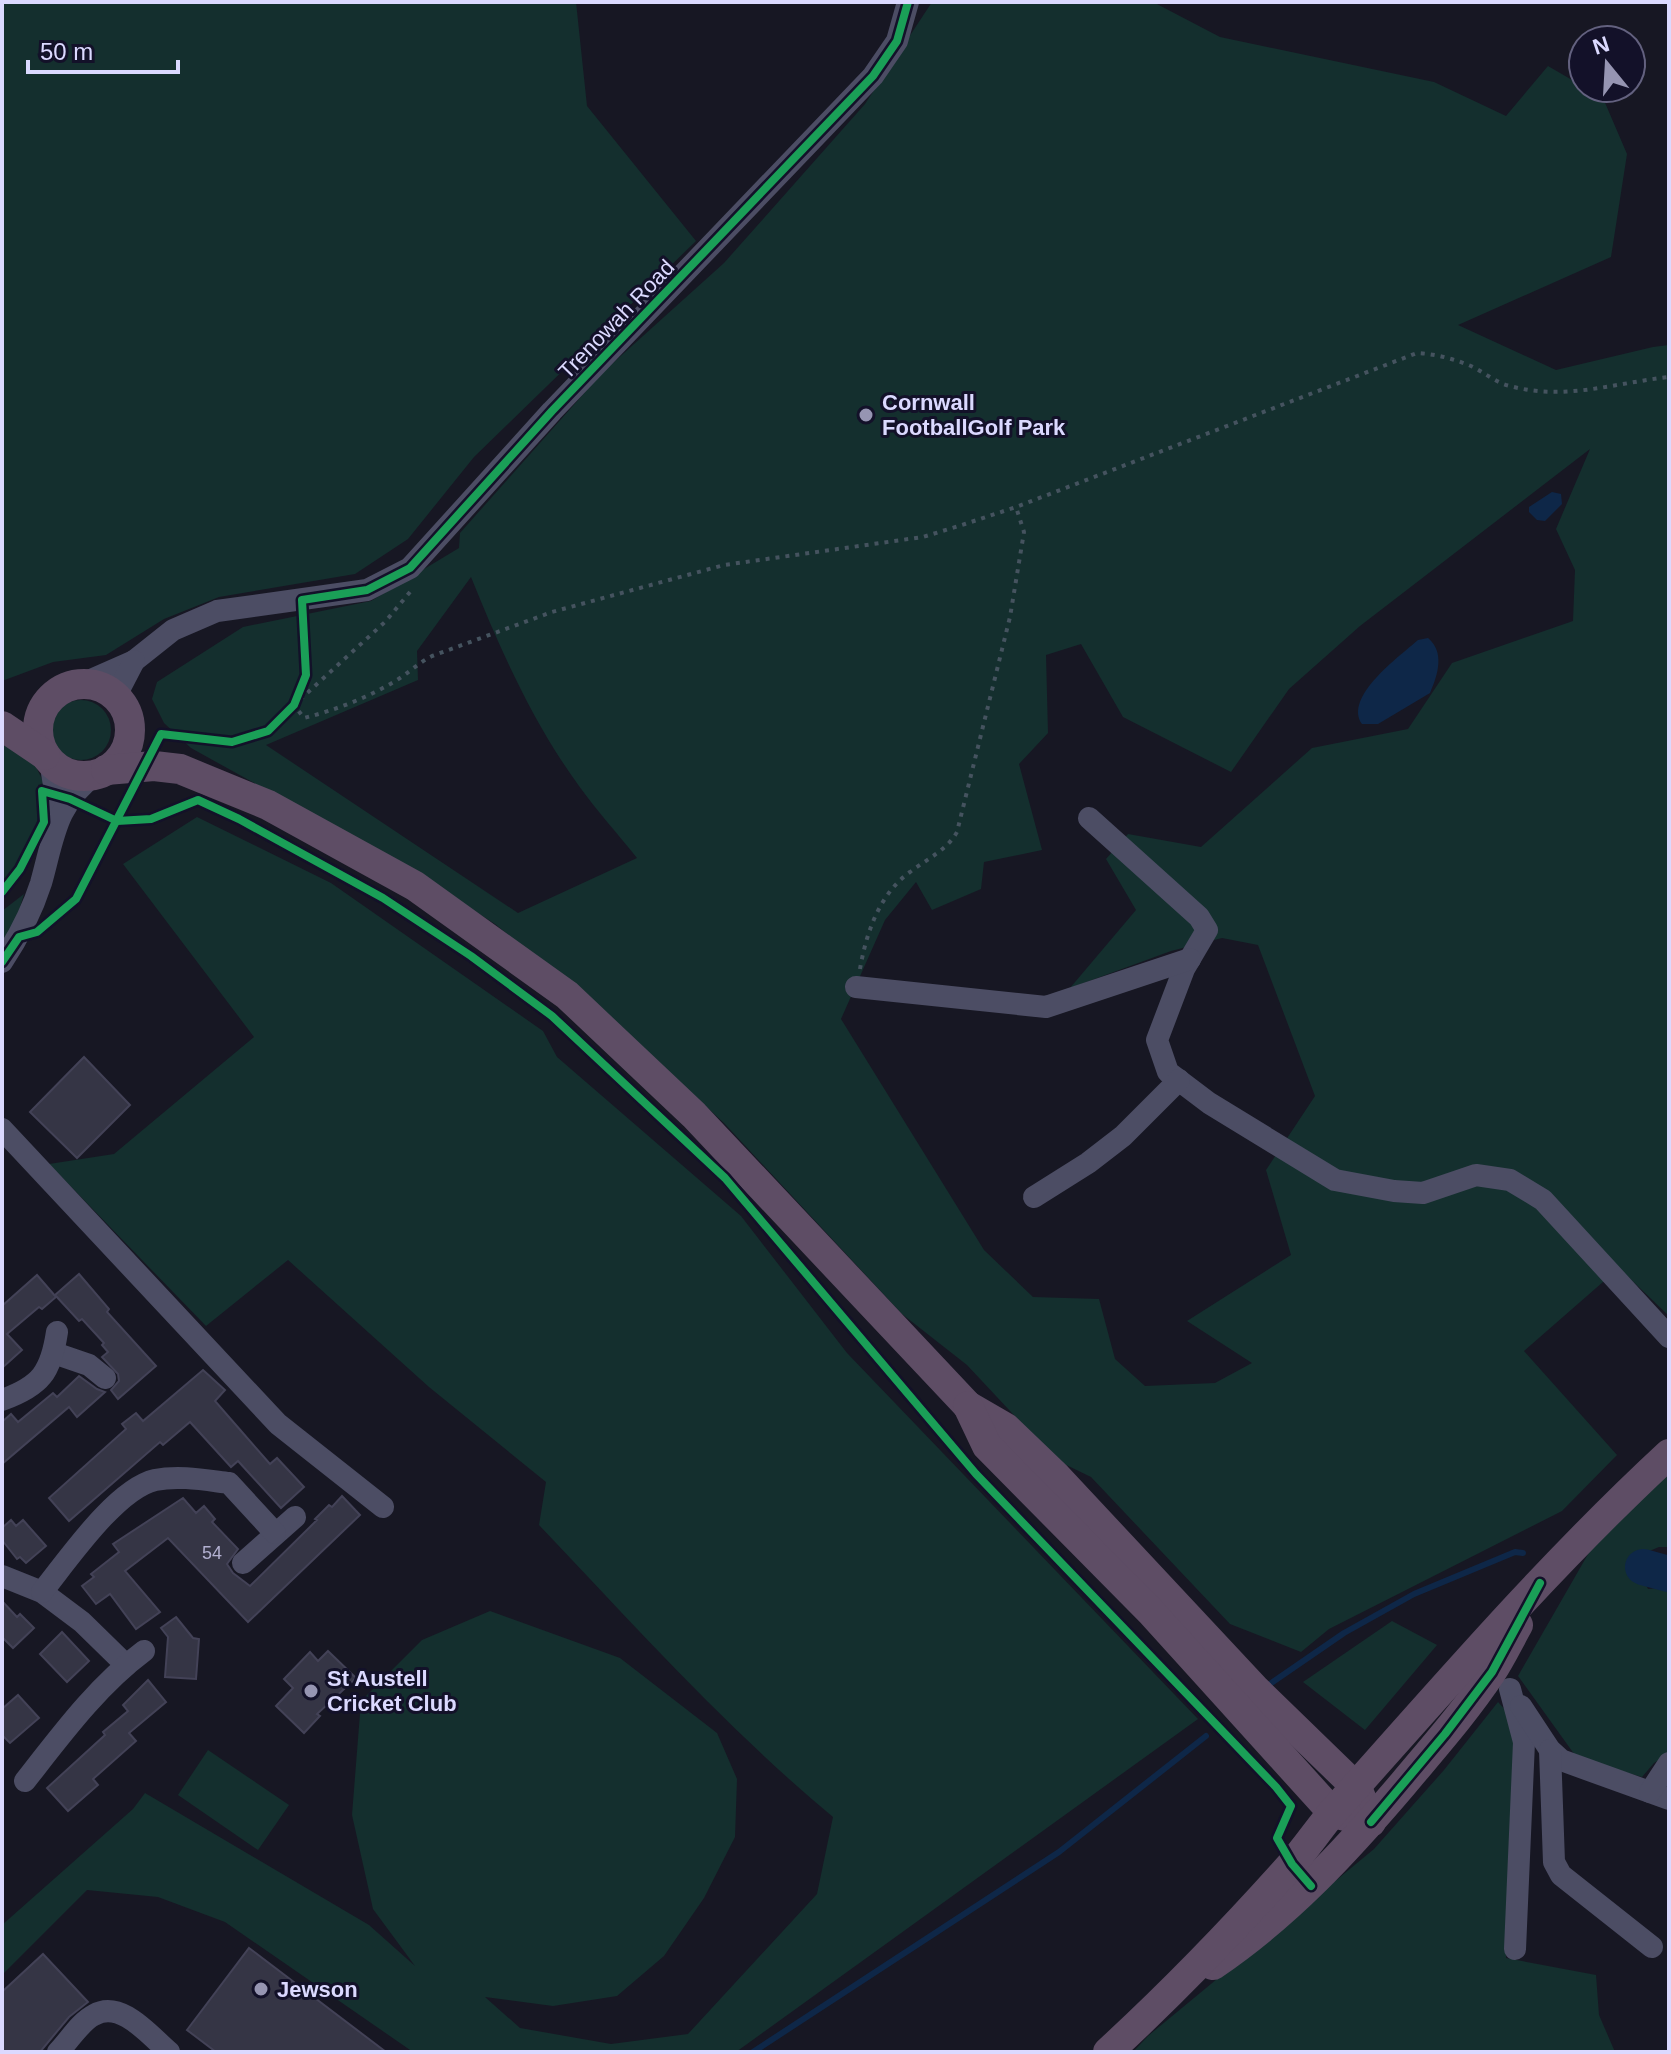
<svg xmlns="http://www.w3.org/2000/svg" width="1671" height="2054" font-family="Helvetica,sans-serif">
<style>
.green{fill:#142f2e;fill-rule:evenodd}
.water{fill:#0e2748}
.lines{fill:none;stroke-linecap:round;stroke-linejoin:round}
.stream{stroke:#0e2748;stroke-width:6}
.river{stroke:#0e2748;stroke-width:36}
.building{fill:#353545;stroke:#434257;stroke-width:2}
.path{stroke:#45535f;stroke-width:4;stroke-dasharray:4 6;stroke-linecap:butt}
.minor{stroke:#4c4d64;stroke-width:22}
.highway{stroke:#5e4d65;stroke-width:30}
.cycleway-casing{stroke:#131129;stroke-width:13}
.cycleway{stroke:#1a9f57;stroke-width:8}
.poi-dot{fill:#9695b2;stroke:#131129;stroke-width:3}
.labels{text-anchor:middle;stroke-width:6;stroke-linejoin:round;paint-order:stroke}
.number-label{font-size:18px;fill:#b2b0d0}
.street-label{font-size:22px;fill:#dbd9ff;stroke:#131129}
.poi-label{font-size:22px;font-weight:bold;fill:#dbd9ff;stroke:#131129;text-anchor:start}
</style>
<rect width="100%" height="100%" fill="#171723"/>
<!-- green -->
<g class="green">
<polygon points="2,2 576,2 587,106 696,241 474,457 408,539 355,574 219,597 164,619 106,655 53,662 2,681"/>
<path d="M 932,2 L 1153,2 L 1220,37 L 1434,82 L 1506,116 L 1548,66 L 1603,98 L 1627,154 L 1611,257 L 1458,325 L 1556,370 L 1653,347 L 1669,345 L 1669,1316 L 1619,1268 L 1524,1351 L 1617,1455 L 1562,1511 L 1329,1629 L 1301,1652 L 1230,1624 L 1091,1477 L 1056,1460 L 967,1365 L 902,1314 L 724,1123 L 620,1027 L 495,924 L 409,869 L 191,748 L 164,723 L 152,699 L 157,682 L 243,627 L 371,601 L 459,548 L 460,533 L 603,372 L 724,263 L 865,104 ZM 1590,449 L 1556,529 L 1575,570 L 1573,621 L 1452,663 L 1408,729 L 1312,748 L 1201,847 L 1128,834 L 1106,859 L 1136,910 L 1070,988 L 1171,951 L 1222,938 L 1258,945 L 1315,1096 L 1266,1170 L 1291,1255 L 1187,1321 L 1252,1363 L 1215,1383 L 1145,1386 L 1115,1359 L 1099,1299 L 1033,1297 L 984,1250 L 841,1019 L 885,920 L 916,882 L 932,910 L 981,889 L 984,862 L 1042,850 L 1019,764 L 1048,733 L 1046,655 L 1081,644 L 1123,717 L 1231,772 L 1289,689 L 1360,626 ZM 471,577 C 500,649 533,723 579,786 C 597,811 618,834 637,858 L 518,913 L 266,745 L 418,680 L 417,651 Z"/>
<circle cx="81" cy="730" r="30"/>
<path d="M 2,740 L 35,765 L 44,783 L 38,785 C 39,793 40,803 39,811 C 37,834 16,871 2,889 Z"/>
<path d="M 197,817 L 331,883 L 543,1031 L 557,1057 L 741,1216 L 847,1353 L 1198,1719 L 736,2052 L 413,2052 L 225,1922 L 158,1897 L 87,1890 L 2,1975 L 2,1925 L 133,1809 L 145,1793 L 369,1925 L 415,1966 L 373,1909 L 352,1815 L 361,1701 L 422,1640 L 490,1611 L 620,1658 L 717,1733 L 737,1779 L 735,1837 L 704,1898 L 664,1956 L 617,1996 L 553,2006 L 485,1997 L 520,2028 L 611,2044 L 688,2034 L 817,1894 L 833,1817 C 727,1729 634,1625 539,1525 L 546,1482 L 429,1387 L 288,1260 L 206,1326 L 49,1164 L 114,1154 L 254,1037 L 123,864 Z"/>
<polygon points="24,894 15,924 2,943 2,911"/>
<polygon points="1669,1471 1669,1547 1659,1547 1630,1559 1630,1574 1644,1580 1648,1589 1669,1587 1669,1754 1654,1763 1642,1777 1577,1758 1518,1676 1618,1502"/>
<polygon points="1392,1621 1437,1645 1365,1730 1303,1682"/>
<polygon points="1498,1702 1509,1714 1515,1748 1506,1958 1596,1975 1599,2015 1615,2052 1133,2052 1148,2036 1374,1849 1444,1770"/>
<polygon points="208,1750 289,1805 258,1850 178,1795"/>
</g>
<!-- water -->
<g class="water">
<polygon points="1552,492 1561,494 1562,504 1545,521 1537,520 1529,512 1529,507"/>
<path d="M 1428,638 C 1445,652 1438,675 1430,693 L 1378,724 L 1362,724 C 1343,697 1400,656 1418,640 Z"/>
</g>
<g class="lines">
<!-- stream -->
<g class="stream">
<polyline points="1267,1686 1344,1633 1414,1594 1515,1552 1523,1553"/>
<polyline points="753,2052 1059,1852 1206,1736"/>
</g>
<!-- river -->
<polyline class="river" points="1643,1567 1669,1574"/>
</g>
<!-- building -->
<g class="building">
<polygon points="84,1057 130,1105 77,1158 30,1112"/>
<polygon points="79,1274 109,1309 107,1312 156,1366 118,1399 111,1390 119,1381 118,1374 102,1357 108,1352 102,1345 104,1343 82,1319 79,1321 55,1295"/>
<polygon points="37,1275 56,1297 42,1309 39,1307 7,1334 22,1350 2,1368 2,1306"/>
<polygon points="203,1370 225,1390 215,1401 242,1432 270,1464 277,1458 304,1487 281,1508 238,1461 231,1467 190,1422 163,1445 160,1442 69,1521 49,1498 126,1429 122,1424 136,1413 143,1421"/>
<polygon points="79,1376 97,1389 105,1392 77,1417 69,1407 2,1464 2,1422 11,1414 18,1422 53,1393 57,1397"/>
<polygon points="342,1496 360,1515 248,1622 168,1538 125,1571 160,1612 136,1629 110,1594 96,1604 82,1586 94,1577 91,1574 119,1552 113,1544 183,1498 196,1513 204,1506 215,1519 212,1522 238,1549 227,1564 233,1573 250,1586 317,1520 315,1519 329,1505 332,1507"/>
<polygon points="11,1520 16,1526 23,1520 46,1546 26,1563 20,1557 17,1559 2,1540 2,1528"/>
<polygon points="2,1601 17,1617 20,1614 34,1628 13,1648 2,1637"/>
<polygon points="176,1617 193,1638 199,1639 196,1679 165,1677 168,1637 161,1628"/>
<polygon points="62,1632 89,1661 67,1682 40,1654"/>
<polygon points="328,1651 356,1678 317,1714 320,1716 304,1733 276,1706 293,1688 284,1679 310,1652 318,1661"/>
<polygon points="148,1680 166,1702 129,1733 136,1741 93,1779 98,1785 68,1811 47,1788 105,1735 103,1732 128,1711 123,1705"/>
<polygon points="18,1695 39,1718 10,1743 2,1735 2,1709"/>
<polygon points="249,1948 386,2052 216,2052 187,2030"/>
<polygon points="43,1954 88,2002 69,2017 40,2052 2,2052 2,1992"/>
</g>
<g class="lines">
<!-- path -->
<g class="path">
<path d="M 410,592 L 385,622 L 294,705 L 304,718 C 336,710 372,696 400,678 C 412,670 420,662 432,656 L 552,612 L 724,565 L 923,537 L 965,524 L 1016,507 L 1417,353 C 1436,354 1454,359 1471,366 C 1484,372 1496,383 1510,386 C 1565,401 1614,383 1669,377"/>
<path d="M 860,969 C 866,934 879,894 910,872 C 927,859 947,850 957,832 L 1010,617 L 1024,532 L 1016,507"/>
</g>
<!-- minor -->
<g class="minor">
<polyline points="84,683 134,661 173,630 217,611 367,590 410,568 552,411 873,76 897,41 908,2"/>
<polyline points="120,700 120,688 134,661"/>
<polyline points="50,761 56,797 55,824"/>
<polyline points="1089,818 1199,917 1207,930 1184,969 1157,1040 1168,1072 1209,1103 1335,1180 1394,1191 1423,1193 1476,1175 1510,1180 1543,1200 1669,1337"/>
<path d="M 2,962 C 18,938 32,911 41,883 C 54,837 55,804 96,774"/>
<polyline points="856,987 1046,1007 1190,959"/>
<polyline points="2,1129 278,1424 383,1507"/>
<polyline points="1034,1197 1088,1163 1123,1136 1179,1080"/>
<polyline points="54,1353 89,1365 105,1378"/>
<path d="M 2,1400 C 41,1386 51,1372 57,1332"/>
<polyline points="243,1563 295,1517"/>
<polyline points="2,1576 42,1592 82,1622 126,1665"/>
<path d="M 42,1592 C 67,1561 116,1489 155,1480 C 179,1475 205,1480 229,1483 L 275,1533"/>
<polyline points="1510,1689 1524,1742 1515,1949"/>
<polyline points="1521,1706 1550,1750 1561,1760 1669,1799"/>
<polyline points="1550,1750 1554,1862 1561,1875 1652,1947"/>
<path d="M 25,1781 C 61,1735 97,1686 144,1651"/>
<polyline points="1650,1792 1669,1763"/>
<path d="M 58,2052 C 69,2041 80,2022 94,2015 C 121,1999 150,2036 169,2052"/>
</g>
<!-- highway -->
<g class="highway">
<circle cx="84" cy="730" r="46"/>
<polyline points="2,726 45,755"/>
<polyline points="106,770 154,766 180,769 268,805 415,886 567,995 694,1115 968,1406 1006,1428 1055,1475 1255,1689 1357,1788 1371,1822"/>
<polyline points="968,1406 987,1446 1151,1612 1333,1813 1349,1817"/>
<path d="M 1213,1965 C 1287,1915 1346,1851 1403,1784 C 1433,1748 1465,1712 1491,1673 C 1501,1658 1509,1641 1518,1625"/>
<path d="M 1108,2052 C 1172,1993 1233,1930 1291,1865 C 1305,1849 1318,1830 1332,1813 C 1441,1691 1549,1565 1669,1454"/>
</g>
<!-- cycleway casing -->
<g class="cycleway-casing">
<g id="cycleway">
<polyline points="2,892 20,869 44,822 42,791 70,799 117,821 151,819 198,800 239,819 383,898 471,956 552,1016 725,1178 976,1474 1276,1787 1291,1806 1277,1838 1292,1864 1311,1886"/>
<polyline points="2,962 19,937 37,932 76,899 161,734 232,742 268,731 294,705 306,675 302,600 367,590 410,568 552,411 873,76 897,41 908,2"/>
<polyline points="1371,1822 1445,1734 1492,1672 1540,1583"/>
</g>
</g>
<!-- cycleway -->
<use href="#cycleway" class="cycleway"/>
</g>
<!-- markers -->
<g class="poi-dot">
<circle cx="866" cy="415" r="8"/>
<circle cx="311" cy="1691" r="8"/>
<circle cx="261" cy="1989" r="8"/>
</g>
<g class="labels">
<!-- number labels -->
<g class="number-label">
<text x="212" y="1559">54</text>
</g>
<!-- street labels -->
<g class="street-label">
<text transform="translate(616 319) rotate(-46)" y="8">Trenowah Road</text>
</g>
<!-- poi labels -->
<g class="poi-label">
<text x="882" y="410">Cornwall<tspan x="882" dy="25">FootballGolf Park</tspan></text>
<text x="327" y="1686">St Austell<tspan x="327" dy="25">Cricket Club</tspan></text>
<text x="277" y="1997">Jewson</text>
</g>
</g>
<!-- border -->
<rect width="1671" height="2054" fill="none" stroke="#dbd9ff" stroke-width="8"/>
<!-- north arrow -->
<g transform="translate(1607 64) rotate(342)"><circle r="38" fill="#131129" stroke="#63617f" stroke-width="2"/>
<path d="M0-6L14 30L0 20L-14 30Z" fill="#9695b2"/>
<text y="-12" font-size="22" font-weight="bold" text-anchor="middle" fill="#dbd9ff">N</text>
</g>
<!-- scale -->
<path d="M28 60v12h150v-12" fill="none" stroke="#dbd9ff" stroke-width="4"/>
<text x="40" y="60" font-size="24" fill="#dbd9ff" stroke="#131129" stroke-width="6" paint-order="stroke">50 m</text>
</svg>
